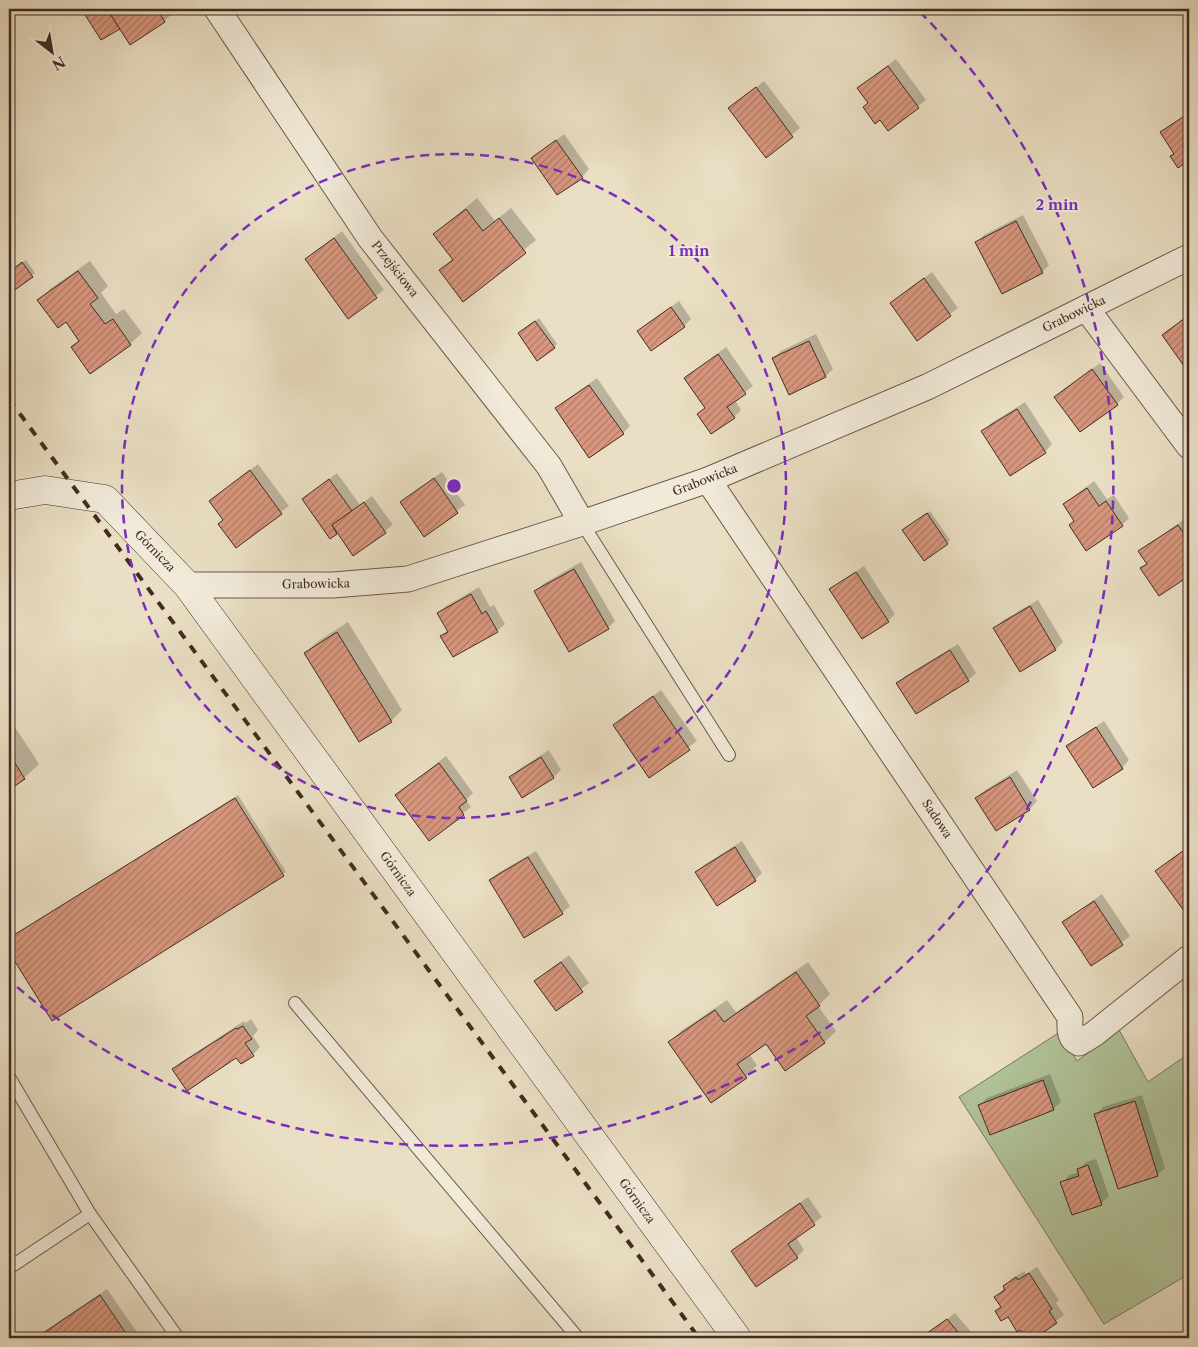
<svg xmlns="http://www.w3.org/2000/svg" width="1198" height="1347" font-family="'Libre Caslon Text',serif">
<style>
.grass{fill:#b1c399;stroke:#79775e}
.shadow{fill:#0003}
.building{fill:url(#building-hatch);stroke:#412b22}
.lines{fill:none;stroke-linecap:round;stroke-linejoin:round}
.lane-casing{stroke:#6b584a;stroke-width:14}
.street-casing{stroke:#6b584a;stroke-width:27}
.secondary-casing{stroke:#412b22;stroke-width:29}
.lane{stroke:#f1ead9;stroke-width:12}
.street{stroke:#f1ead9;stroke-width:25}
.secondary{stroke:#f1ead9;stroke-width:28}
.rail{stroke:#412b22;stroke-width:4;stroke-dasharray:9 9;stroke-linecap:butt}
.ring{fill:none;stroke:#7b2cbf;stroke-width:2.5;stroke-dasharray:9 6}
.labels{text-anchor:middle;stroke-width:4;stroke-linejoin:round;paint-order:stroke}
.street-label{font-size:12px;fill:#412b22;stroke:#f1ead9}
.centre{fill:#7b2cbf;stroke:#f1ead9;stroke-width:2.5}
.ring-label{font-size:15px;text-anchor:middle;font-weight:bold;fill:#7b2cbf;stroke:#f1ead9;stroke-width:4;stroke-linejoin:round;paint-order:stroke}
</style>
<defs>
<pattern id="building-hatch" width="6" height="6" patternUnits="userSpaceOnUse" patternTransform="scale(1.25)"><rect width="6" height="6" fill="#d8977e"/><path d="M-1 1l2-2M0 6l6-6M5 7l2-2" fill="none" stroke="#b17b67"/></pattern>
</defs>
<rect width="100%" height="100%" fill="#eadfc4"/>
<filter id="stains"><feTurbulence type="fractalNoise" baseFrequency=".004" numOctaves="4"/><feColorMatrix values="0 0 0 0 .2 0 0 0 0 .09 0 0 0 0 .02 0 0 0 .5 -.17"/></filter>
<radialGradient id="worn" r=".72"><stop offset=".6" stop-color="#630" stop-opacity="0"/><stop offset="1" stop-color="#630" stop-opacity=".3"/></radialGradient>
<!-- grass -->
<polygon class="grass" points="1119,1030 1148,1082 1184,1057 1189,1067 1189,1274 1104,1324 959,1097 1060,1032 1077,1061"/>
<!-- shadow -->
<g class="shadow">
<polygon points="85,9 168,9 172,14 164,21 120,27 84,10"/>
<polygon points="896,59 926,100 888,129 859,88"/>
<polygon points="764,81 800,128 766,156 730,108"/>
<polygon points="1189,112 1189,173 1183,163 1172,156 1175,153 1162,133"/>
<polygon points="564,134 589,169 582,177 533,158"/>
<polygon points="477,198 495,221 511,208 536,240 463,300 441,270 453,258 434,234"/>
<polygon points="1023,215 1049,265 1042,272 977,243 984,235"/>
<polygon points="342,231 384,290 348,317 306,259"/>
<polygon points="26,260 35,273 9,292 9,272"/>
<polygon points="90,261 108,286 101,293 116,314 124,309 142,333 130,344 90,372 80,340 66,320 39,300 50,289"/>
<polygon points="932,272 958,308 917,339 892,303"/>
<polygon points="679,301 691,319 684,326 638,331"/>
<polygon points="1189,315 1189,371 1163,335"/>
<polygon points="539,318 557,344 554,347 523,330"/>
<polygon points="816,334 833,369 826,376 774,358 781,351"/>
<polygon points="726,347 753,386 735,400 741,410 734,417 699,414 706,407 686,378"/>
<polygon points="1100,363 1124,397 1117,404 1056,397"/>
<polygon points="597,378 630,426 623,433 556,408"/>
<polygon points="1025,402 1052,444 1045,452 983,432 990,424"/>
<polygon points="258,464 289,506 236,546 219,524 224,519 211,501"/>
<polygon points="442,472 465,505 424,535 401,502"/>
<polygon points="337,473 360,505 372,496 393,525 354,554 338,532 330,537 303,499"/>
<polygon points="1094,481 1107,499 1114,495 1129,518 1122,525 1075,520 1064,504"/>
<polygon points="930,511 950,540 947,543 907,527"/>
<polygon points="1186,518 1189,523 1189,574 1159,594 1142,568 1148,563 1140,551"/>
<polygon points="581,562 615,621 608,628 535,591 543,584"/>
<polygon points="864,566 895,614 888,621 831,589"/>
<polygon points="479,587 490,607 494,605 505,624 497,631 442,636 448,630 438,613 446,606"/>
<polygon points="1038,600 1063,642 1056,649 1020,670 995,629 1002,621"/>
<polygon points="348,622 402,710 391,721 306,653 317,642"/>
<polygon points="958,644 976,673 968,680 898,684 905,676"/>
<polygon points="661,690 697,741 650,776 614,725"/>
<polygon points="9,718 39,764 24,778 9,789"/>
<polygon points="1104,721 1129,760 1122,768 1068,746"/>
<polygon points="549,750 561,770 554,777 522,796 510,777 518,770"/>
<polygon points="446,756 473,793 466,800 471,807 429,839 397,795"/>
<polygon points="1017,770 1037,801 1030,809 996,829 977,798 984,791"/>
<polygon points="238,795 286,872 52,1019 9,949 9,938"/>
<polygon points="742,841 762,873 755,880 697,872 704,865"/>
<polygon points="1189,846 1189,912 1188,913 1157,871"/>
<polygon points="536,851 570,906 562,913 490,881 498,873"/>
<polygon points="1102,894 1130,936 1092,964 1064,922"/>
<polygon points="569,955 589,983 557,1009 536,981"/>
<polygon points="808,962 830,994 818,1006 836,1031 825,1042 785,1069 766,1042 749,1054 757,1065 746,1077 670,1042 681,1031 727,1000 736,1012"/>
<polygon points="251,1019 258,1030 253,1036 260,1047 253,1055 241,1062 237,1056 174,1070 181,1062 244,1021 245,1023"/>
<polygon points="1050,1074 1061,1102 1053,1109 980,1105 987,1098"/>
<polygon points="1142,1095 1165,1168 1157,1175 1096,1114 1103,1107"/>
<polygon points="1096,1159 1109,1196 1101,1204 1062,1183 1069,1175 1079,1172 1079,1169 1086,1162"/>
<polygon points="808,1197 822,1217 796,1237 804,1250 797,1257 732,1251"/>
<polygon points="1037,1267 1059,1300 1056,1303 1064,1315 1032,1338 1027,1338 1008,1315 996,1311 1002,1306 996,1297 1012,1279 1024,1271 1026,1274"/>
<polygon points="107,1289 141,1338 34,1338"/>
<polygon points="955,1313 972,1333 970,1335 972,1338 922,1338"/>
</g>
<!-- building -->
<g class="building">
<polygon points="84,9 107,9 120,29 101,40 82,10"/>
<polygon points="107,9 157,9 165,22 130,45"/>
<polygon points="888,66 919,108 888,131 880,120 875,124 863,107 868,103 857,88"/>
<polygon points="756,87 793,137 766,158 728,108"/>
<polygon points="1189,113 1189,160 1178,168 1170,156 1174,154 1160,132"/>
<polygon points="556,140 583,178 557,195 531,158"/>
<polygon points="466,209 483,231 499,218 526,253 463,302 439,270 453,260 433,234"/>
<polygon points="1016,221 1043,273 1002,294 975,242"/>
<polygon points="334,238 377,298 348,319 305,259"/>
<polygon points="22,262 33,277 9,294 9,272"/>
<polygon points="78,271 98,298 90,304 105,324 113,319 131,345 90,374 71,347 79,341 66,322 58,328 37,300"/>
<polygon points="924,278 951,316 917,341 890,303"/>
<polygon points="671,307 685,327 651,351 637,331"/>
<polygon points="1189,315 1189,373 1162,335"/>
<polygon points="535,321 555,348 537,361 518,333"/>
<polygon points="809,341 826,377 789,395 772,358"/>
<polygon points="718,354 746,394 727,407 735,418 711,434 697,414 705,408 684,378"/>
<polygon points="1092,369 1118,405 1080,432 1054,397"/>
<polygon points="589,385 624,434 589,458 555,408"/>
<polygon points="1017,409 1046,453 1010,476 981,431"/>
<polygon points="250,470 282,514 236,548 218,524 223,520 209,501"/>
<polygon points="434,478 458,513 424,537 400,502"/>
<polygon points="329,479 352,511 332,525 337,534 330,539 302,499"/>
<polygon points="1087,488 1099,506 1106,501 1123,526 1086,551 1069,525 1074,521 1063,504"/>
<polygon points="364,502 386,533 353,556 332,525"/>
<polygon points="927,513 948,544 924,561 902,530"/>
<polygon points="1178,525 1189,541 1189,576 1159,596 1140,568 1147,564 1138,551"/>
<polygon points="574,569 609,629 569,652 534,591"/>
<polygon points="856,572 889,622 862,639 829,589"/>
<polygon points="471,594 482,614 486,611 498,632 453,657 440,636 448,632 437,613"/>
<polygon points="1030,606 1056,650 1020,672 993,628"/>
<polygon points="337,632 392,722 359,742 304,653"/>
<polygon points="950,650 969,681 916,714 896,683"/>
<polygon points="653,696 690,750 649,778 613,725"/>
<polygon points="1096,727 1123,769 1093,788 1066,746"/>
<polygon points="9,754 25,779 9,790"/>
<polygon points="541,757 554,778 522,798 509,777"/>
<polygon points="439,763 467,801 459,807 464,815 429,841 395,795"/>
<polygon points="1010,777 1030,810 996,831 975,798"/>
<polygon points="235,798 284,876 52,1021 9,952 9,938"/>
<polygon points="735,847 756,881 717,906 695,872"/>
<polygon points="1187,848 1189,850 1189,913 1187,915 1155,871"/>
<polygon points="528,857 563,914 524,938 489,880"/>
<polygon points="1094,901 1123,945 1091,966 1062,922"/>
<polygon points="561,962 583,992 556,1011 534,981"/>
<polygon points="796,972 820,1006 806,1016 825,1043 785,1071 766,1044 737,1064 747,1078 711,1103 668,1042 715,1010 724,1022"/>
<polygon points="243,1026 252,1039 245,1043 254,1056 241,1064 236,1058 187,1091 172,1069 236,1028 237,1029"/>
<polygon points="1043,1080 1054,1110 990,1135 978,1105"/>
<polygon points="1135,1101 1158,1176 1118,1189 1094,1114"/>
<polygon points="1088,1165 1102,1205 1072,1215 1060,1182 1079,1176 1077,1169"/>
<polygon points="800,1203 815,1225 788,1244 798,1258 756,1287 731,1251"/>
<polygon points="1029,1273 1052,1309 1049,1311 1057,1323 1035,1338 1026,1338 1020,1330 1017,1332 1008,1317 1001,1321 995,1311 1001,1307 994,1297 1005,1290 1003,1286 1016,1277 1018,1280"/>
<polygon points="100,1295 129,1338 36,1338"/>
<polygon points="947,1319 963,1338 920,1338"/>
</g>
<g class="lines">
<!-- lane casing -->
<g class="lane-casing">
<g id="lane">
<polyline points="582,523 729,755"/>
<polyline points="295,1003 578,1338"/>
<polyline points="9,1077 90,1214 178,1338"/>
<polyline points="9,1268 90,1214"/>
</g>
</g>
<!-- street casing -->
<g class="street-casing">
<g id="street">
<polyline points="217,9 370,238 549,466 582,523"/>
<polyline points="1086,308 1189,446"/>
<path d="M 708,480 L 1070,1017 C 1070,1027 1068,1038 1079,1043 L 1094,1034 L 1189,958"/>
<polyline points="187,585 333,585 408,579 582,523 708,480 927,387 1189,257"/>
</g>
</g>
<!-- secondary casing -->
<g class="secondary-casing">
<polyline id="secondary" points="9,496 45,490 105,499 187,585 737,1338"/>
</g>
<!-- lane -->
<use href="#lane" class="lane"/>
<!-- street -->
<use href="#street" class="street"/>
<!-- secondary -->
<use href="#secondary" class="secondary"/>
<!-- rail -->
<polyline class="rail" points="9,399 699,1338"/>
</g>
<!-- distance rings -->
<g class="ring">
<circle cx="454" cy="486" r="332"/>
<path d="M920 12A665 665 0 0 1 9 980"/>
</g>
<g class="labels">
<!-- street labels -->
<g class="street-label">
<text transform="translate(395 269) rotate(52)" y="4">Przejściowa</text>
<text transform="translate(1074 314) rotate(-26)" y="4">Grabowicka</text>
<text transform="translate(705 480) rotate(-21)" y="4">Grabowicka</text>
<text transform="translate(155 551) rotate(46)" y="4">Górnicza</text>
<text transform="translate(316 584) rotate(-1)" y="4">Grabowicka</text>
<text transform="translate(937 819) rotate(56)" y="4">Sadowa</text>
<text transform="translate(398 874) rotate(54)" y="4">Górnicza</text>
<text transform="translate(637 1201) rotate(54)" y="4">Górnicza</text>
</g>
</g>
<circle cx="454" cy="486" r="8" class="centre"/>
<g class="ring-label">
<text x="1057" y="210">2 min</text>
<text x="689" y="256">1 min</text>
</g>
<!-- margin -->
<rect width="1198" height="1347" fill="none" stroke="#eadfc4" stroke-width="30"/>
<rect x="10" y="10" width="1178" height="1327" fill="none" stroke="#412b22" stroke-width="2.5"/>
<rect x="15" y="15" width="1168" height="1317" fill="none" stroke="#412b22"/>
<!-- north arrow -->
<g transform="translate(52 52) rotate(149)" stroke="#f1ead9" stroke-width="4" paint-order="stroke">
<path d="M0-4L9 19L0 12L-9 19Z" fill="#412b22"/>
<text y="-8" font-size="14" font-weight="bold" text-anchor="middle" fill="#412b22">N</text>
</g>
<rect width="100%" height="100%" filter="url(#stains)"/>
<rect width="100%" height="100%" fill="url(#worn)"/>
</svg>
